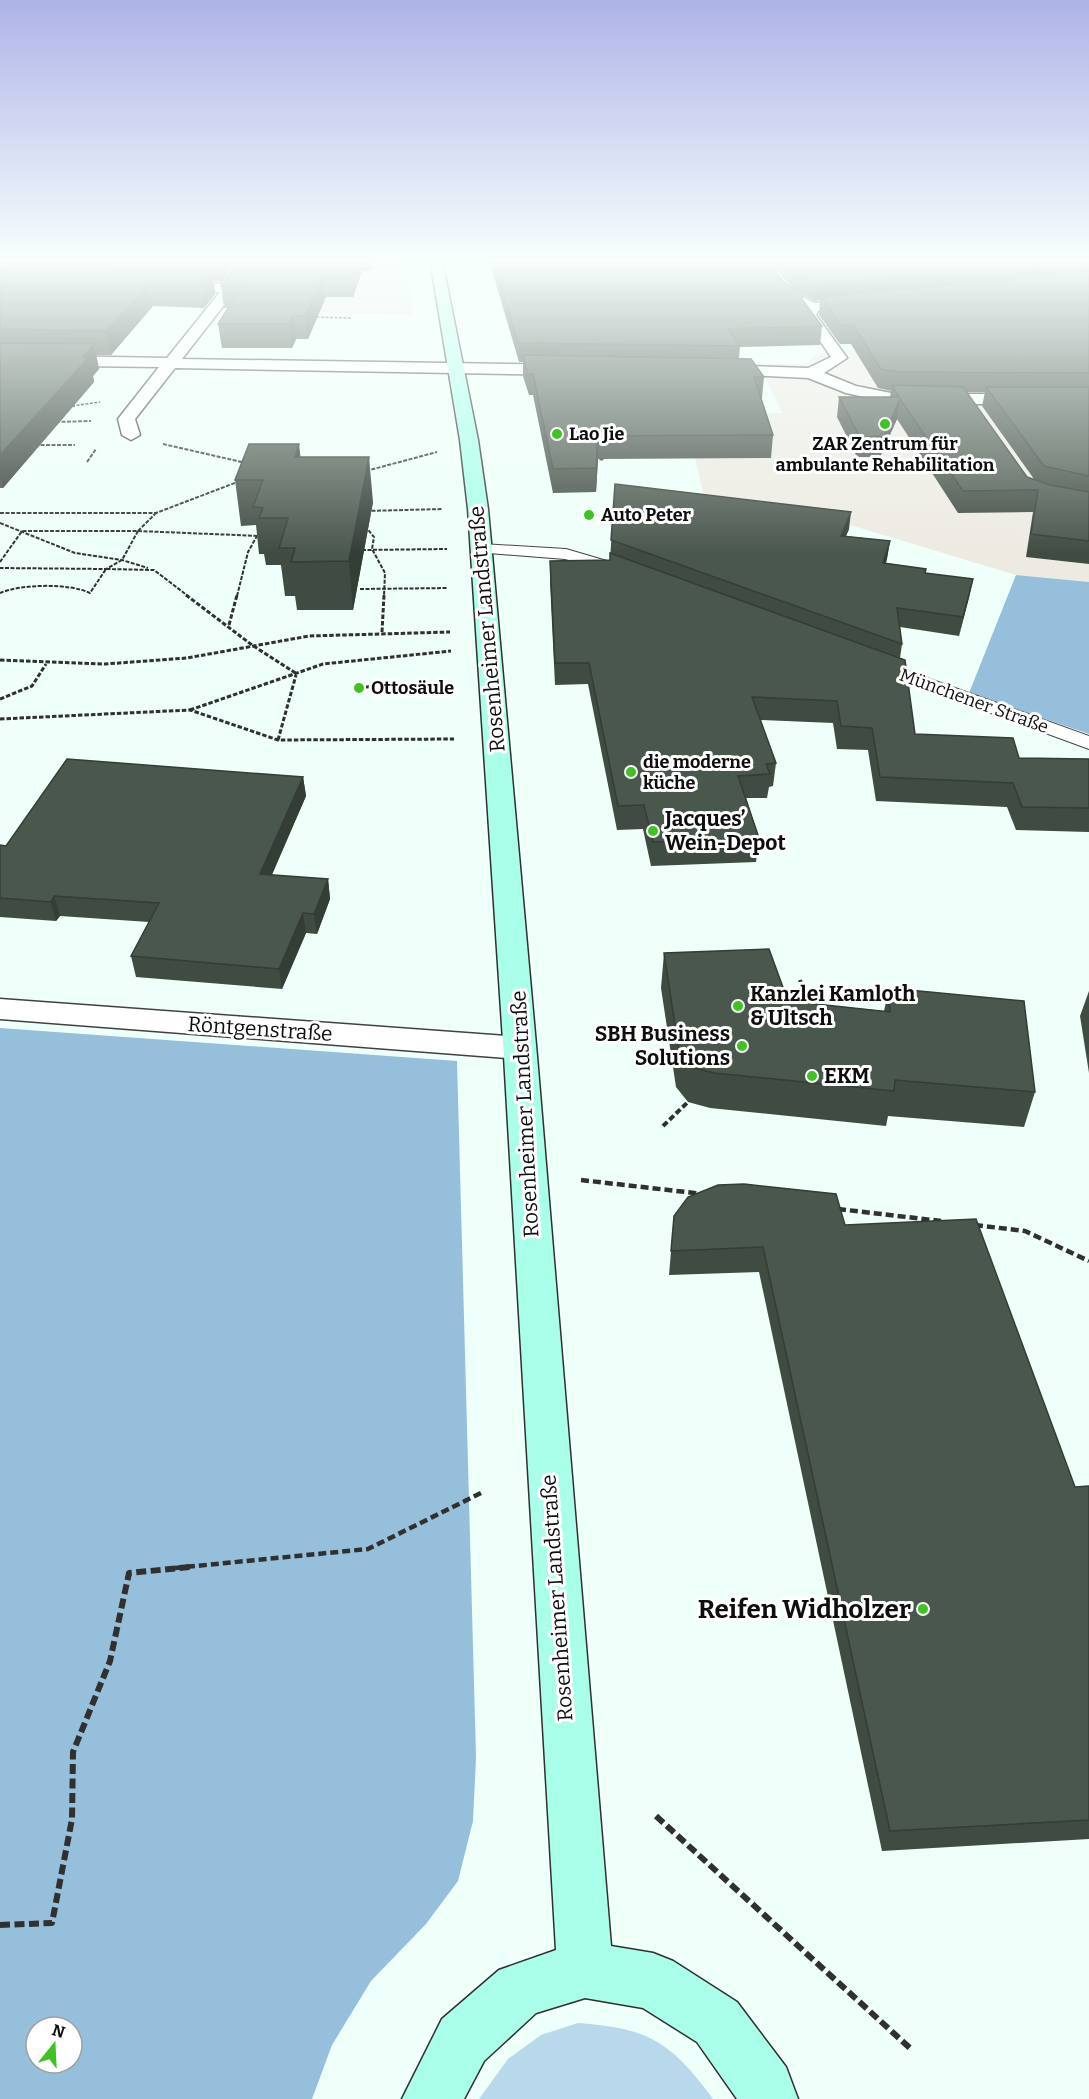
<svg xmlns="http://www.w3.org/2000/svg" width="1089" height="2099" font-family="Bitter,serif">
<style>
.industrial{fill:#edeae2}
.green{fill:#b7d9eb}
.forest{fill:#96bfdc;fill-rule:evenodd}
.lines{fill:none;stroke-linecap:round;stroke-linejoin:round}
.lane-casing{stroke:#414141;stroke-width:2}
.street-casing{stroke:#414141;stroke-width:3}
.secondary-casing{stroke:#303030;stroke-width:3}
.path-far5{stroke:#303030;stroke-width:1.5;stroke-dasharray:3 1.5;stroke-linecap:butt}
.path-far4{stroke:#303030;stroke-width:2;stroke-dasharray:4 1.5;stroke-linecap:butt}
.path-far3{stroke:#303030;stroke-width:3;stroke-dasharray:4.5 2;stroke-linecap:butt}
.path-far2{stroke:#303030;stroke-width:4;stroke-dasharray:6 3;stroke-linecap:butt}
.path-far1{stroke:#303030;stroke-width:4.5;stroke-dasharray:8 4;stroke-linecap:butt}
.path{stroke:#303030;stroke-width:6;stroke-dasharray:10 4.5;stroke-linecap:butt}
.lane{fill:#fff;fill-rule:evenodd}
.street{fill:#fff;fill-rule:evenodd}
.secondary{fill:#aaffea;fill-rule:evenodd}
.wall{fill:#404b42;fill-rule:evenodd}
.shaded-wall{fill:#343d36}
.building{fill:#4a574d;stroke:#343d36;stroke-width:1.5}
.poi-dot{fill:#3ec321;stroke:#fff;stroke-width:2}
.labels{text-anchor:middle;stroke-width:6;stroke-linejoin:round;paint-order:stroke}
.far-poi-label{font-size:18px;font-weight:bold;fill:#0e0e0e;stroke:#fff;text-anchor:start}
.far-street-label{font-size:18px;fill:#0e0e0e;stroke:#fff}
.street-label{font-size:21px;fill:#0e0e0e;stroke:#fff}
.poi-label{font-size:21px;font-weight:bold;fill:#0e0e0e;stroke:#fff;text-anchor:start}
.near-poi-label{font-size:26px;font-weight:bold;fill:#0e0e0e;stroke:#fff;text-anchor:end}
</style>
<rect width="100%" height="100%" fill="#effffa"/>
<!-- industrial -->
<g class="industrial">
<polygon points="263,260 407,260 413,315 233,310"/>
<polygon points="1089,309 1089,582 1016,575 837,521 708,514 692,445 624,413 782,413 759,364 807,364 815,354 844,350 891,355"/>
</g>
<!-- green -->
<path class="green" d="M 578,2023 C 649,2028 671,2042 713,2099 L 479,2099 L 508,2059 L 541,2035 Z"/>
<!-- forest -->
<g class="forest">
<polygon points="1016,575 1089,582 1089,734 969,693"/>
<path d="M 0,1028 L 457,1061 L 476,1757 L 473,1821 L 458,1881 L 426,1924 L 371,1981 L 332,2045 L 312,2099 L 0,2099 ZM 36,2027 L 72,2027 L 72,2063 L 36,2063 Z"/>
</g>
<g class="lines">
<!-- lane casing -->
<g class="lane-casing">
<g id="lane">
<polygon points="482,544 566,549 634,569 636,572 628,577 565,559 476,552 474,549"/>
<polygon points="877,660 1089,736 1089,749 871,669 868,665"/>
</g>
</g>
<!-- street casing -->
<g class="street-casing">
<g id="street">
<polygon points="238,260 251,260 235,291 182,359 568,365 576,370 568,375 175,368 135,419 140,435 131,440 122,435 118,419 159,367 0,365 0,355 167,358 220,292 169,290 164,289 164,283 224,284"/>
<polygon points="751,260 764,260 793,292 814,303 863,299 870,303 863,307 818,311 816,315 847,358 824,373 856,386 896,394 1089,394 1089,404 896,404 846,393 808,378 711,373 708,370 716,365 808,368 831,357 802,315 804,309 783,298"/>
<polygon points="0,999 520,1037 532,1040 536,1048 532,1056 520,1059 0,1019"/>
</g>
</g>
<!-- secondary casing -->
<g class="secondary-casing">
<polygon id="secondary" points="430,260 442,260 478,440 488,509 537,1056 611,1946 653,1953 673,1961 737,2002 786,2067 798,2099 737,2099 697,2042 643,2008 585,1998 536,2013 484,2061 464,2099 402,2099 442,2019 499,1970 556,1950 504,1056 468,509 460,440"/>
</g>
<!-- path-far5 -->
<g class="path-far5">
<polyline points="312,317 351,318"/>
<polyline points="72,406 100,402"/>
</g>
<!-- path-far4 -->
<g class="path-far4">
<polyline points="72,406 75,406"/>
<polyline points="56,422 91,421"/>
<polyline points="163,444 246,463"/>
<polyline points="35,445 75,445"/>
<polyline points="594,460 605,459"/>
<polyline points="87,462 96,449"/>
<polyline points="366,471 437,452"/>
<polyline points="366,511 443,509"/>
<polyline points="0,513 156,513 240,481"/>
<polyline points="0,523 75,553 122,560 148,568"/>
<polyline points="365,526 374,537 372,549 385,573 384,596"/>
<polyline points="138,531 260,536"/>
<polyline points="138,531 156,513"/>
<polyline points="362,550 447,549"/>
<polyline points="0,562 22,531 138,531 122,560 106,569 0,568"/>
<polyline points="360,589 448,588"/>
<path d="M 0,593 C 21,584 69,583 90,593 L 106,569 L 154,570 L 188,596"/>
<polyline points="237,596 248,552 257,536"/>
</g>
<!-- path-far3 -->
<g class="path-far3">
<polyline points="186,595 252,645 297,674"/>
<polyline points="229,625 237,595"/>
<polyline points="382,632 384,595"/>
<polyline points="0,660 105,664 187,658 309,636 450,632"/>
<polyline points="366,687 452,683"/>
<polyline points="0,699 32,686 46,664"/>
<polyline points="190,710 323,664 451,651"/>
<polyline points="0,719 190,710 278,740 454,739"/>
<polyline points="278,740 296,675"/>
</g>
<!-- path-far2 -->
<g class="path-far2">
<polyline points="800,980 807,1005"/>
<polyline points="663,1126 688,1102"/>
</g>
<!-- path-far1 -->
<g class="path-far1">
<polyline points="581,1180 703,1194"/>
<polyline points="838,1209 941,1221"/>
<polyline points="975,1225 1025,1231 1089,1261"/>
<polyline points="175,1568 368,1549 483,1492"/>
</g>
<!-- path -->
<g class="path">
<polyline points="656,1816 911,2049"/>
<polyline points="0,1925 52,1923 72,1819 73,1752 110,1661 129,1573 190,1567"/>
</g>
<!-- lane -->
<use href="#lane" class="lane"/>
<!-- street -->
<use href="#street" class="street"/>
<!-- secondary -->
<use href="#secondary" class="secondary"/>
</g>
<!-- wall -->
<g class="wall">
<polygon points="0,260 235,260 223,282 214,281 215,294 204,308 153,306 111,355 96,355 99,369 93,376 94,382 3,488 0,488"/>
<polygon points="239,260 374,260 371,271 362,271 353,297 326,297 308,339 296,339 292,348 222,348 218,324 228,308 224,308 221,286 234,270"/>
<path d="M 489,260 L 764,260 L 783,282 L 791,286 L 767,260 L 1089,260 L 1089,564 L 1026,557 L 1033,512 L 958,513 L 897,419 L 880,457 L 857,457 L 837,417 L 839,397 L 890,397 L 891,391 L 878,388 L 851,344 L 840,344 L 819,315 L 820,300 L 814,301 L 803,295 L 802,299 L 822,326 L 820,345 L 740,347 L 739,358 L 764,377 L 762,398 L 761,398 L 773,435 L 771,458 L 598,459 L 596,492 L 553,493 L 533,395 L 529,395 L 523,376 L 523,362 L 519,362 ZM 967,392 L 985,392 L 982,406 L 1034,479 L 1027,477 Z"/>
<polygon points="301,457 373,502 353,610 297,610 295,596 285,596 281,565 266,565 264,554 259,554 256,525 241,526 235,480"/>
<polygon points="615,484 849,529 846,536 890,541 886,563 926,569 925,573 973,579 959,636 900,627 902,644 900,658 915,734 1019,758 1089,759 1089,832 1016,830 1007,807 876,801 868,750 837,749 833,723 760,720 776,763 773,786 769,787 767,798 746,798 759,838 756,862 651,866 643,829 617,830 588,684 555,685 550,582 550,561 610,560"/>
<polygon points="303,777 306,796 272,875 328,879 330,899 317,934 306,933 282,989 136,977 131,956 149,922 60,916 56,921 0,917 0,845 6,846"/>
<polygon points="664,953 788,1001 884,1011 889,988 1035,1092 1024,1127 888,1116 886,1126 710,1108 688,1102 676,1087 661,988"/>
<polygon points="1089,991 1089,1073 1080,1016"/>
<polygon points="674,1216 845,1225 1075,1487 1089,1486 1089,1839 882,1851 759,1272 669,1275"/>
</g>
<!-- shaded-wall -->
<g class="shaded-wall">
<polygon points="220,260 235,260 223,282"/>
<polygon points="356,260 361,260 362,271 353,297 351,275"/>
<polygon points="370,260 374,260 371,271"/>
<polygon points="1082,260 1089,260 1089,276 821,297 820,300 814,301 816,284"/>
<polygon points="212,272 215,294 204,308 201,285"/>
<polygon points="324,275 326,297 308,339 305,316"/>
<polygon points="149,284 153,306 111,355 106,331"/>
<polygon points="293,316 296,339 292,348 289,324"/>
<polygon points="94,344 99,369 93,376 94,382 3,488 0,477 0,455"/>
<polygon points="900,399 897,419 880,457 884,436"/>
<polygon points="598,436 598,459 596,492 596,468"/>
<polygon points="299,444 304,488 295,457"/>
<polygon points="369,457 373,502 353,610 349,561"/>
<polygon points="851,512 849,529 838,554 841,536"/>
<polygon points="890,541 887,559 880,581 883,563"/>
<polygon points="973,579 969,598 959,636 963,617"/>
<polygon points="303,777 306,796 263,894 260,874"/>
<polygon points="328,879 330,899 317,934 314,914"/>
<polygon points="54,896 60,916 56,921 51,902"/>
<polygon points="303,913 306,933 282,989 279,969"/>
</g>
<!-- building -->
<g class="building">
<polygon points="239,260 356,260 351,275 324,275 305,316 293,316 289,324 218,324 242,286 221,286 234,270"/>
<polygon points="494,260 764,260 783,282 803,293 802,299 822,326 728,329 740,346 518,343"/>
<polygon points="784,260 1082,260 942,275 816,284 796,273"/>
<polygon points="0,262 11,265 212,272 201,285 149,284 106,331 0,329"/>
<polygon points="1089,272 1089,373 899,372 881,369 853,325 842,326 821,297"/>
<polygon points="0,343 94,344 83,357 89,357 0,455"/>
<polygon points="523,355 751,359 764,377 754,377 773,435 598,436 596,468 553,469 533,374 528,374"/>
<polygon points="892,385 963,387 1027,477 1050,485 1089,492 1089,541 1031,534 1038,490 963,491 900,399 884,436 860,437 839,397 899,397"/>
<polygon points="986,387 1089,387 1089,476 1044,466"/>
<polygon points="249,444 299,444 295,457 369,457 349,561 291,562 295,548 279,548 288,518 259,518 263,508 253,507 263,480 235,480"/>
<polygon points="615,484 851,512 841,536 890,541 883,563 926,569 925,573 973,579 963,617 897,608 902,644 611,540"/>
<polygon points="610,553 905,660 915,734 1013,738 1019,758 1089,759 1089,808 1022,807 1013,783 880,777 872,728 841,726 837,701 752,697 776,763 766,764 770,774 738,776 759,838 653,842 644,805 618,806 589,663 555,663 550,561 610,560"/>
<polygon points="67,759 303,777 260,874 328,879 314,914 303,913 279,969 131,956 159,903 54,896 51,902 0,898 0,845 6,846"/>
<polygon points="769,949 788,1001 890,1012 889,988 1024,1001 1035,1092 895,1080 894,1091 714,1073 691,1067 679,1051 664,953"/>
<polygon points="744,1184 836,1194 845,1225 976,1219 1075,1487 1089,1486 1089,1820 890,1831 763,1247 671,1251 674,1216 688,1197 718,1185"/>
</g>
<!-- sky -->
<linearGradient id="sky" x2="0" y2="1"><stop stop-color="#aeb3e8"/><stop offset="0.47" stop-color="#f8fffd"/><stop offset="1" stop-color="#f8fffd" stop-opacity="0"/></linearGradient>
<rect width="1089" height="554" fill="url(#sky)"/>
<!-- markers -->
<g class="poi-dot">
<circle cx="885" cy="424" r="6"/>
<circle cx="557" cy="434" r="6"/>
<circle cx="589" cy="515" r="6"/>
<circle cx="359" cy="688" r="6"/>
<circle cx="631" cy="772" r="6"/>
<circle cx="653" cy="831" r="6"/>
<circle cx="738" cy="1006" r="6"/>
<circle cx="742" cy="1046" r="6"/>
<circle cx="812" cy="1076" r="6"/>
<circle cx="923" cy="1609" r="6"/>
</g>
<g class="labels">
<!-- far-poi labels -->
<g class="far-poi-label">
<text x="569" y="440">Lao Jie</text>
<text x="885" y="450" text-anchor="middle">ZAR Zentrum für<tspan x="885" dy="21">ambulante Rehabilitation</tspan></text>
<text x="601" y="521">Auto Peter</text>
<text x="371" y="694">Ottosäule</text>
<text x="643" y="768">die moderne<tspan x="643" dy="21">küche</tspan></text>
</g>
<!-- far-street labels -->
<g class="far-street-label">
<text transform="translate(974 701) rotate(20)" y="6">Münchener Straße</text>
</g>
<!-- street labels -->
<g class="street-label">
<text transform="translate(487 629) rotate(-95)" y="7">Rosenheimer Landstraße</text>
<text transform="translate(260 1029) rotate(4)" y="7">Röntgenstraße</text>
<text transform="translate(525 1114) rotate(-93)" y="7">Rosenheimer Landstraße</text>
<text transform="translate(557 1598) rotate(-94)" y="7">Rosenheimer Landstraße</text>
</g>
<!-- poi labels -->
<g class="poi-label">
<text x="665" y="826">Jacques’<tspan x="665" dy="24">Wein-Depot</tspan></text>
<text x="750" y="1001">Kanzlei Kamloth<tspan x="750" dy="24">&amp; Ultsch</tspan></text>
<text x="730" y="1041" text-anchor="end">SBH Business<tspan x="730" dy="24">Solutions</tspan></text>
<text x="824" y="1083">EKM</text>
</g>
<!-- near-poi labels -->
<g class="near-poi-label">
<text x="911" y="1618">Reifen Widholzer</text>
</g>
</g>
<!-- north arrow -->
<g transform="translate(54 2045) rotate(18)"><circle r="28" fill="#ffffff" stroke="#9f9f9f" stroke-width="1.5"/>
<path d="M0-4.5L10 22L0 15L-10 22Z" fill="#3ec321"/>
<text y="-9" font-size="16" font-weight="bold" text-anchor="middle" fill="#0e0e0e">N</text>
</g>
</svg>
